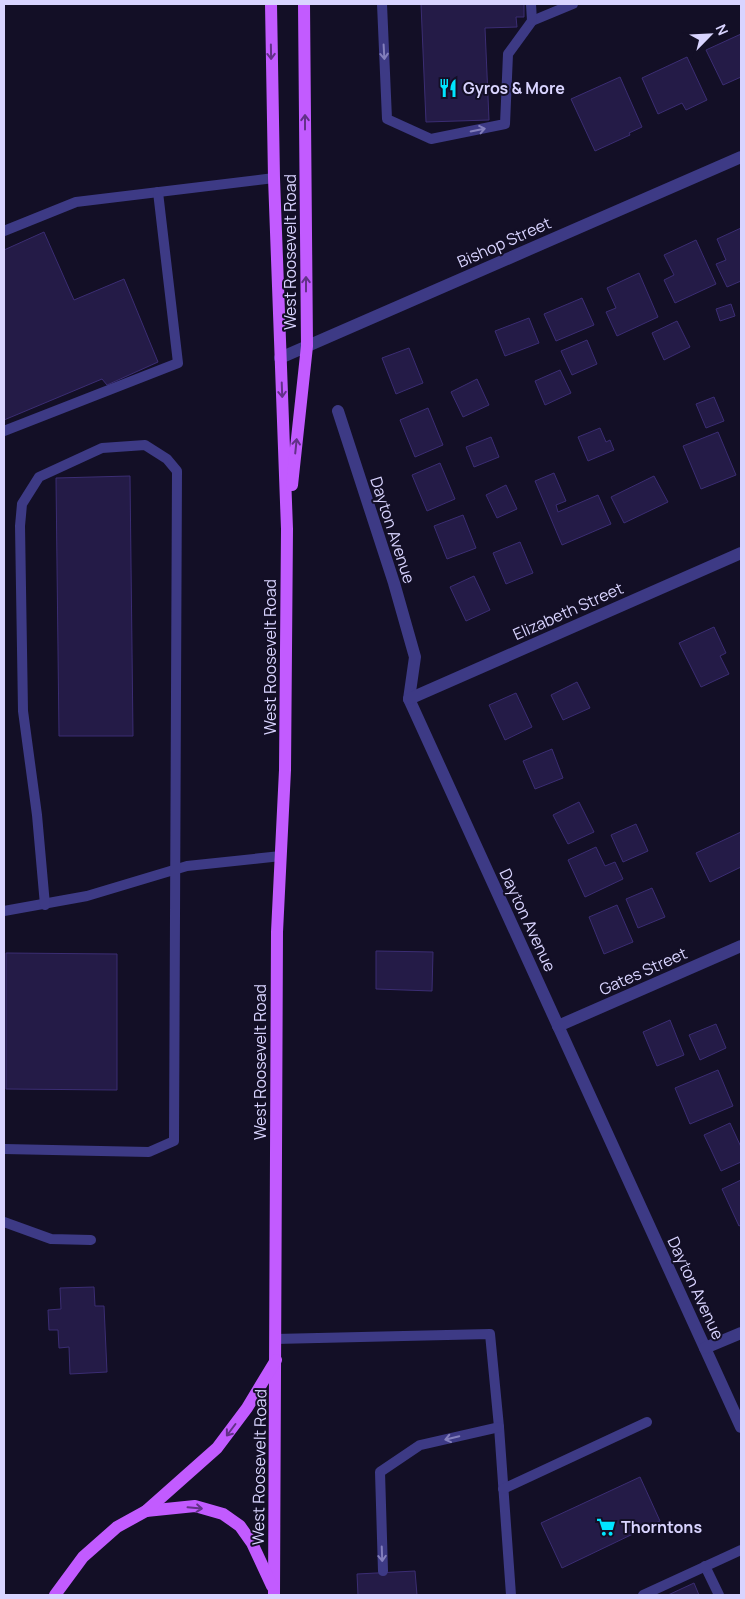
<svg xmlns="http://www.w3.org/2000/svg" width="745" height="1599" font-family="Manrope,sans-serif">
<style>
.building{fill:#241b47;stroke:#3b2d73}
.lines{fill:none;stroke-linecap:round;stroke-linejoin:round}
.service{stroke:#3d3a85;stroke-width:10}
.minor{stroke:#3d3a85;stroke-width:12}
.primary{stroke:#c25bff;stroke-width:12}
.oneway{stroke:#623188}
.oneway2{stroke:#837fbc}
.labels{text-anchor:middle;stroke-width:4;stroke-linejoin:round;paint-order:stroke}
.poi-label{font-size:16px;font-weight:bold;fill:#d9d4ff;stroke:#130f26;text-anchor:start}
.street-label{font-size:16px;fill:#d9d4ff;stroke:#130f26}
</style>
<rect width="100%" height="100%" fill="#130f26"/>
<!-- building -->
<g class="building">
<polygon points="421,4 524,4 524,17 516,17 517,27 485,28 489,120 426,122"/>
<polygon points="741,34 741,77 723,85 706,50"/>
<polygon points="687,57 707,100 686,110 682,103 658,114 642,78"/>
<polygon points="620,77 642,127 629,133 630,135 595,151 571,99"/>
<polygon points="741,228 741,281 727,287 716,264 726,260 717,239"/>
<polygon points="44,232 74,300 124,279 158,362 107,385 102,379 4,420 4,250"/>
<polygon points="696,240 716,284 675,303 664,280 674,275 664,255"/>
<polygon points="639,273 658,317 617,336 606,312 616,308 607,288"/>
<polygon points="582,298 594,325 556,341 544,314"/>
<polygon points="731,304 735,316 720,321 716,309"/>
<polygon points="529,318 539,343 505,356 495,331"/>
<polygon points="677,321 690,347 664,360 652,333"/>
<polygon points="587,340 597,364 572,375 561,351"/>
<polygon points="409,348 423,383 396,394 382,358"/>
<polygon points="560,370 571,393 545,405 535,381"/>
<polygon points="477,379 489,405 463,417 451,392"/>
<polygon points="714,397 724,421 706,428 696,404"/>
<polygon points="428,408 443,445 415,457 400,420"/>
<polygon points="600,428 606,442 610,440 614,450 588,461 578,437"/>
<polygon points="718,432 736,475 701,489 683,446"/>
<polygon points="491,437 499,457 474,467 466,447"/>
<polygon points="440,463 455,499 427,511 412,475"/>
<polygon points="554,473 566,501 556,505 558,512 598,495 611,524 562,545 535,481"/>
<polygon points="130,476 133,736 59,736 56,478"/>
<polygon points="654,476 668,502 624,523 611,497"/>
<polygon points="506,485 517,509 497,518 486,495"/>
<polygon points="463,515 476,548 447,559 434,526"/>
<polygon points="520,542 533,573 506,584 493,553"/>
<polygon points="474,576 490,610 466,621 450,587"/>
<polygon points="714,627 726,653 720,656 729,674 701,687 679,643"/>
<polygon points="577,682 590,708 563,720 551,695"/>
<polygon points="516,693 532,727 505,740 489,705"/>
<polygon points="552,749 563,778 535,789 523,761"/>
<polygon points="579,802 594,832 568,844 553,815"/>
<polygon points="636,824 648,851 623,862 611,835"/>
<polygon points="741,832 741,867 710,882 696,853"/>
<polygon points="596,847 605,866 615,862 623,879 585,897 568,860"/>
<polygon points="652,888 665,917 638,928 626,899"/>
<polygon points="617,905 633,942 604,954 589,917"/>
<polygon points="376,951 433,952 432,991 376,989"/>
<polygon points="6,953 117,954 117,1090 6,1089"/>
<polygon points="670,1020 684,1055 657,1066 643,1032"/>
<polygon points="716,1024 726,1048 700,1060 689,1035"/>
<polygon points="718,1070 733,1106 690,1124 675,1088"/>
<polygon points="730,1123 741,1147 741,1162 721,1171 704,1135"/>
<polygon points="741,1180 741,1225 739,1226 722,1189"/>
<polygon points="94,1287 95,1306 104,1306 107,1372 70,1374 69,1347 59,1348 58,1330 49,1330 48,1310 61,1309 60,1288"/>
<polygon points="640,1477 660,1521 562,1568 541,1523"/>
<polygon points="415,1571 417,1595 358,1595 357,1574"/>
<polygon points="694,1583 699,1595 668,1595"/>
</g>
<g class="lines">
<!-- service -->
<g class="service">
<polyline points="382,4 387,119 431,139 505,124 508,54 532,21 573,4"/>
<polyline points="531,4 532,21"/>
<polyline points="4,231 76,202 274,178"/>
<polyline points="4,431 178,363 158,192"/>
<polyline points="4,911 87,896 187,866 281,856"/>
<polyline points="4,1149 149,1152 174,1141 177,471 167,459 145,445 102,448 39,477 22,504 20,526 23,711 37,815 45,905"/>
<polyline points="4,1222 51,1239 91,1240"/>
<polyline points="275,1339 490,1334 499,1427 511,1595"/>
<polyline points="503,1489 647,1422"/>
<polyline points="705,1566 719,1595"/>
<polyline points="383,1571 380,1472 420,1445 499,1427"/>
<polyline points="643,1595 741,1550"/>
</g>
<!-- minor -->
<g class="minor">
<polyline points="280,358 741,157"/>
<polyline points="338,411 394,583 415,657 409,699 741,1427"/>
<polyline points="409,699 741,553"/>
<polyline points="558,1026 741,946"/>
<polyline points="705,1348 741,1333"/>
</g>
<!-- primary -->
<g class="primary">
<polyline points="271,4 274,178 287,529 285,770 277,932 274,1595"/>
<polyline points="292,485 307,346 304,4"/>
<polyline points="146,1511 195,1506 223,1514 240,1526 252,1543 272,1586"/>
<polyline points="55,1595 83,1557 117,1527 146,1511 217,1448 247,1408 276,1360"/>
</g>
</g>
<!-- one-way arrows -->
<defs><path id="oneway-shaft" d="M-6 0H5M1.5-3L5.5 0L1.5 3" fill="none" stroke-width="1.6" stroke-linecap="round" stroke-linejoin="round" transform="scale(1.25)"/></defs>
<g class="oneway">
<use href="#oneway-shaft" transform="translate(271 52) rotate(89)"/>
<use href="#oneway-shaft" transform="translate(305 122) rotate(-90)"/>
<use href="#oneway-shaft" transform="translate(306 284) rotate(-90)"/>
<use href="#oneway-shaft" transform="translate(282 390) rotate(88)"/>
<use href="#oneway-shaft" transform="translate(296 446) rotate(-84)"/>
<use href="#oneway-shaft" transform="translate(231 1430) rotate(127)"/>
<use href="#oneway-shaft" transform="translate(195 1508) rotate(5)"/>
</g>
<g class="oneway2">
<use href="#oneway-shaft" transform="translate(384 52) rotate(87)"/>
<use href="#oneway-shaft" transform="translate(478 130) rotate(-11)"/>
<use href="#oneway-shaft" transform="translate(452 1438) rotate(167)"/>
<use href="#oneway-shaft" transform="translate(382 1554) rotate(88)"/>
</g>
<!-- icons -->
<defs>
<g id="restaurant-bare" transform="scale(1.5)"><path d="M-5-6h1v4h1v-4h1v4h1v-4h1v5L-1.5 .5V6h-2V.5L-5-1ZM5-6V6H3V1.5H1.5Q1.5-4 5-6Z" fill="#00e5ff" stroke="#130f26" stroke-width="2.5" paint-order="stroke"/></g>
<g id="supermarket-bare" transform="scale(1.5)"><path d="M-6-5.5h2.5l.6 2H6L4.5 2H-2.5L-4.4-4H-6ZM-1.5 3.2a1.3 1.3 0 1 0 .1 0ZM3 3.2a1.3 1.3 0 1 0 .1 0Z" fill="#00e5ff" stroke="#130f26" stroke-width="2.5" paint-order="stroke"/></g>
</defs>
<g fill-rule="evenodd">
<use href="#restaurant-bare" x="448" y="88"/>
<use href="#supermarket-bare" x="606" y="1527"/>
</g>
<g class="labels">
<!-- poi labels -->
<g class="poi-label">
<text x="463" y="94">Gyros &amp; More</text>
<text x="621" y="1533">Thorntons</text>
</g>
<!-- street labels -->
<g class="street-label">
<text transform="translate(504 242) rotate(-24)" y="6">Bishop Street</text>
<text transform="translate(290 252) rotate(-90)" y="6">West Roosevelt Road</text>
<text transform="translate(393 530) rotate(72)" y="6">Dayton Avenue</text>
<text transform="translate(568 611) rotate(-24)" y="6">Elizabeth Street</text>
<text transform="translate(270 657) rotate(-90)" y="6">West Roosevelt Road</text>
<text transform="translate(528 920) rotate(65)" y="6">Dayton Avenue</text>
<text transform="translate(643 971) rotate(-24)" y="6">Gates Street</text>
<text transform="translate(260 1062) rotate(-90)" y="6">West Roosevelt Road</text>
<text transform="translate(696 1288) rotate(65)" y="6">Dayton Avenue</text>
<text transform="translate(259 1467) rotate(-89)" y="6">West Roosevelt Road</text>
</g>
</g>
<!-- border -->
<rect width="745" height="1599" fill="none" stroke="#d9d4ff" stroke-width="10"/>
<!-- north arrow -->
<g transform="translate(710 35) rotate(66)" stroke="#130f26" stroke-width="4" paint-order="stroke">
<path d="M0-4L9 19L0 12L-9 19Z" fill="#d9d4ff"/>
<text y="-8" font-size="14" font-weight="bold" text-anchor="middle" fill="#d9d4ff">N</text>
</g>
</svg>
